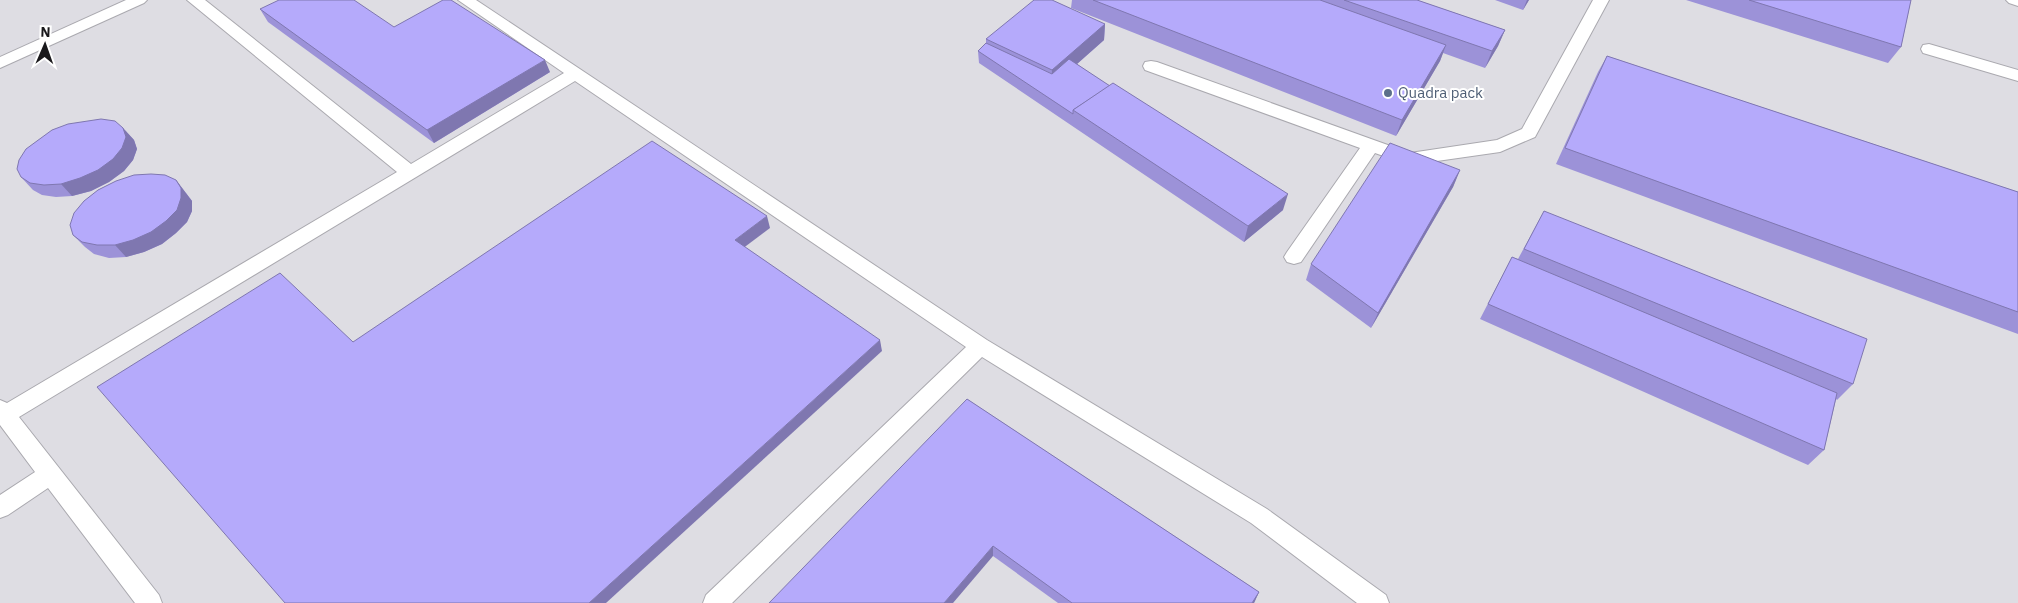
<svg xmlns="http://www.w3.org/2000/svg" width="2018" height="603" font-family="'IBM Plex Sans',sans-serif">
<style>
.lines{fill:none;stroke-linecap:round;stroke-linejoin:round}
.service-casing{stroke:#aaa9af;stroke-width:2}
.service{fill:#fff;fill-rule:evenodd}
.wall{fill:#9c92d8}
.shaded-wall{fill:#7f77b0}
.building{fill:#b5aafb;stroke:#7f77b0}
.service-dot{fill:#5c6f8a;stroke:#fff;stroke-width:2}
.labels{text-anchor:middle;stroke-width:4;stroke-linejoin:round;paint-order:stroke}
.service-label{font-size:15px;fill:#4e5e75;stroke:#fff;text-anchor:start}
</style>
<rect width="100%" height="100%" fill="#dedde3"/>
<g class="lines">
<!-- service casing -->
<g class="service-casing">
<g id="service">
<polygon points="126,0 147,0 144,3 0,68 0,57"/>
<polygon points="187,0 205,0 411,164 564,73 458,0 476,0 987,340 1267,509 1386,595 1389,603 1357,603 1251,523 982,357 732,603 703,603 706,595 966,347 575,81 19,417 159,595 162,603 135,603 48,488 8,515 0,518 0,495 35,472 0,425 0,400 7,403 397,172"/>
<polygon points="1593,0 1609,0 1535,137 1500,152 1409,165 1375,153 1301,262 1294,264 1287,262 1284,257 1287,252 1360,148 1145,70 1143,66 1145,62 1151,61 1157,62 1410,153 1497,140 1522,129"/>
<polygon points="2006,0 2018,0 2018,6 2009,3"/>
<polygon points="1929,44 2018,70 2018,81 1923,53 1921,49 1923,45"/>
</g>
</g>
<!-- service -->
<use href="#service" class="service"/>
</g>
<!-- wall -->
<g class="wall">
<polygon points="1072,0 1417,0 1505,30 1498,46 1485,68 1443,53 1440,61 1396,136 1071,8"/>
<polygon points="1495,0 1529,0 1523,10"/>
<polygon points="1686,0 1911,0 1901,47 1888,63"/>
<polygon points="260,9 550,72 434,143 268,22"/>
<polygon points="1105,24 1104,40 1077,64 1283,210 1244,242 979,63 978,51 986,43 986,39"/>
<polygon points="1607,56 2018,192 2018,334 1556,164 1598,72"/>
<polygon points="123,128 134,140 137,149 133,160 124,171 109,182 91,191 72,196 56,197 42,195 33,190 21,177"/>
<polygon points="1460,170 1453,187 1371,328 1306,280 1311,264"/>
<polygon points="176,180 192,201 192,211 187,222 176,233 162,244 144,252 126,257 109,258 94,254 85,247 73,235"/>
<polygon points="1544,211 1853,384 1837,400 1836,399 1824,450 1808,465 1480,319 1512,257 1518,259"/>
<polygon points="967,399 1259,592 1254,603 1058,603 993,556"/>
</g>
<!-- shaded-wall -->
<g class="shaded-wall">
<polygon points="1527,0 1529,0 1523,10"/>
<polygon points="1105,24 1104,40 1051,87 1052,70"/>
<polygon points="1505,30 1498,46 1485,68 1492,51"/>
<polygon points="1446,45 1440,61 1396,136 1402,120"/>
<polygon points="545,60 550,72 434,143 427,130"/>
<polygon points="123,128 134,140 137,149 133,160 124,171 109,182 91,191 72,196 61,184"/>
<polygon points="1460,170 1453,187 1371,328 1378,313"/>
<polygon points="176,180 192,201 192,211 187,222 176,233 162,244 144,252 126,257 115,245"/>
<polygon points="1288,194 1283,210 1244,242 1248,226"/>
<polygon points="767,216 770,228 738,252 735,240"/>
<polygon points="880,340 882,351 606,603 589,603"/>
<polygon points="993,546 993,556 953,603 944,603"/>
<polygon points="1259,592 1254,603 1252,603"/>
</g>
<!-- building -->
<g class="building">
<polygon points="279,0 354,0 394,27 443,0 451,0 545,60 427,130 260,9"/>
<polygon points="1034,0 1052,0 1105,24 1052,70 986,39"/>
<polygon points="1093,0 1320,0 1446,45 1402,120"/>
<polygon points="1344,0 1417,0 1505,30 1492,51"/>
<polygon points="1749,0 1911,0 1901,47"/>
<polygon points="986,43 1052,74 1069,59 1110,86 1073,110 1073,114 978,51"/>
<polygon points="1607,56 2018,192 2018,312 1565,148"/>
<polygon points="1113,83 1288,194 1248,226 1073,110"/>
<polygon points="101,119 115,121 123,128 126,137 122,148 113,159 98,170 80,178 61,184 44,185 30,183 21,177 17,169 19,160 26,149 52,130 68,124"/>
<polygon points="652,141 767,216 735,240 880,340 589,603 285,603 97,387 280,273 353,342"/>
<polygon points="1390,143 1460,170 1378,313 1311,264"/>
<polygon points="151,174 165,175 176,180 181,188 181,198 177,210 166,221 151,232 133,240 115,245 97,245 82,242 73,235 70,225 74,213 84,201 98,190 116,181 134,175"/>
<polygon points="1544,211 1867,339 1853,384 1524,249"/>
<polygon points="1512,257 1837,393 1824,450 1488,304"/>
<polygon points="967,399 1259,592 1252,603 1072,603 993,546 944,603 769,603"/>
</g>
<!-- markers -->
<circle class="service-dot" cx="1388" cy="93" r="5"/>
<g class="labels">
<!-- service labels -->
<g class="service-label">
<text x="1398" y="98">Quadra pack</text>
</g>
</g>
<!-- north arrow -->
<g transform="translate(45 45) rotate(2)" stroke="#ffffff" stroke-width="4" paint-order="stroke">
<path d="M0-4L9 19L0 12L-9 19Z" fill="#1a191c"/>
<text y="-8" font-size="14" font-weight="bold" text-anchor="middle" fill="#1a191c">N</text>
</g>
</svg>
